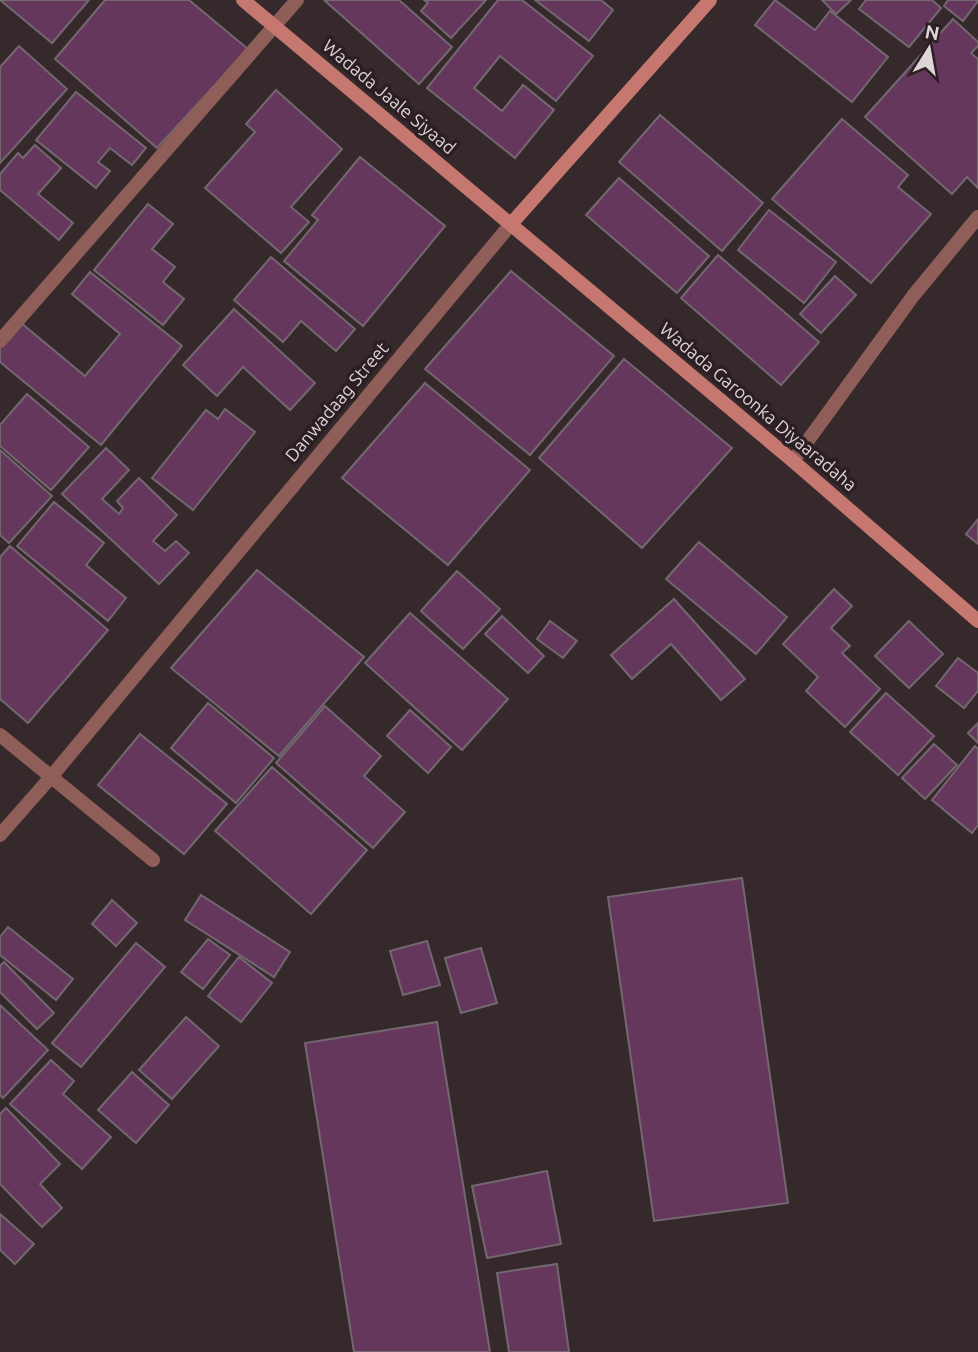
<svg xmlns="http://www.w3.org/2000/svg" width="978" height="1352" font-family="Ubuntu,sans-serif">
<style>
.building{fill:#66375d;stroke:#736770;stroke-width:2}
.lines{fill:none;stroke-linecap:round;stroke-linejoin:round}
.street{stroke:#8f5e58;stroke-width:14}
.secondary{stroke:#c67870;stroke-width:14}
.labels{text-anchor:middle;stroke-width:7;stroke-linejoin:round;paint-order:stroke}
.street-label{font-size:18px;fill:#ded5d7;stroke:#2b1f23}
</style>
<rect width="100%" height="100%" fill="#35292c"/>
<!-- building -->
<g class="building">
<polygon points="0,0 89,0 52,43"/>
<polygon points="105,0 189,0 248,49 157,148 55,59"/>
<polygon points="324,0 399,0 452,47 419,84"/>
<polygon points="424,0 486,0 451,38 421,11 428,3"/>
<polygon points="498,0 522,0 593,56 556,101 500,56 474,88 502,111 523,85 554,110 515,158 427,88"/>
<polygon points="535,0 601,0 613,10 589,41"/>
<polygon points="775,0 815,30 830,11 888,57 852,102 755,25"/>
<polygon points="822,0 851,0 836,14"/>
<polygon points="866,0 932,0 941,8 909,47 859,9"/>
<polygon points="948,0 978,0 978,1 963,21 944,6"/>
<polygon points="953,19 978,42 978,46 971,53 978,59 978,188 967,177 952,194 865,117"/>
<polygon points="19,46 67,89 0,163 0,67"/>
<polygon points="276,90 342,149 291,207 309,222 281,253 205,188 255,132 246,124"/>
<polygon points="76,92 146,148 132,165 110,148 98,162 110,171 96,188 36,140"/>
<polygon points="660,115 763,203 722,251 619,162"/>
<polygon points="842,119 908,175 898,187 931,214 871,283 772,199"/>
<polygon points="35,145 61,168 38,194 73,223 59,240 0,190 0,174 18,153 23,158"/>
<polygon points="360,157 445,226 363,326 284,261 318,220 312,215"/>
<polygon points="619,178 709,256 677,293 586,215"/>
<polygon points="148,204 173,224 152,249 175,267 163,282 184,299 163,325 94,270"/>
<polygon points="769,210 836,262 804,303 738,250"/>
<polygon points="718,255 819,342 781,385 681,298"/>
<polygon points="271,257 355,329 336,351 301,321 283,342 234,300"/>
<polygon points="511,271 614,356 530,455 425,369"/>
<polygon points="90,272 182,346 101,445 0,362 0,348 21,323 85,376 120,334 72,294"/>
<polygon points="835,276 856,295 821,333 800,314"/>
<polygon points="234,309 315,383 290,410 243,367 217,396 183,365"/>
<polygon points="624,359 732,448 642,548 539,458"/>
<polygon points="425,383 530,470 448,565 342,478"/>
<polygon points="27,394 89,447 51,490 0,446 0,425"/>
<polygon points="225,409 255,432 193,510 152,478 206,410 218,419"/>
<polygon points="106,448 129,470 102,499 119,514 123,508 117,501 139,478 177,515 153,541 165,551 176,541 189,553 159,584 62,494"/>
<polygon points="0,450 52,496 9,543 0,535"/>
<polygon points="54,502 104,543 86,565 126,598 108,621 17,546"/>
<polygon points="978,519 978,544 966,534"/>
<polygon points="699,542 787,617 756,654 666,579"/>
<polygon points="10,546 108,630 28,723 0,699 0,557"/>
<polygon points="257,570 364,657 279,756 171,668"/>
<polygon points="457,571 500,609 463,649 421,611"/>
<polygon points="834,589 852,606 831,628 850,646 842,653 880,689 845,727 806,691 818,677 783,644"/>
<polygon points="674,599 745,679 721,700 671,644 632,679 611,655"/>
<polygon points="410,613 508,699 462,750 365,663"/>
<polygon points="502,616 544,656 528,673 485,634"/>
<polygon points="550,621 577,641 563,658 537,639"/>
<polygon points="909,621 943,654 909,688 875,656"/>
<polygon points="958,658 978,673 978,691 964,708 936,686"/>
<polygon points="886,693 934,736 898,775 850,732"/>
<polygon points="208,703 274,758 236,803 171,748"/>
<polygon points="325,706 381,756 364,776 405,812 373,848 276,763"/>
<polygon points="410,710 451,747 428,773 387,736"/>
<polygon points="978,723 978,743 968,733"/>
<polygon points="140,734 227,804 184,854 98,785"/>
<polygon points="934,744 957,765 925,799 902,778"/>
<polygon points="975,746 978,749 978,825 972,833 932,800"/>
<polygon points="272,767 367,850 311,914 215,831"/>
<polygon points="742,878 788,1203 654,1221 608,897"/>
<polygon points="201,895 290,952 274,977 185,920"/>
<polygon points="112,900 137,923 116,946 92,924"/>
<polygon points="8,927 73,979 56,1000 0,955 0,937"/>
<polygon points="208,939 230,955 203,989 181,972"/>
<polygon points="427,941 440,985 403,995 390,951"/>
<polygon points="136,943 165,967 81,1067 52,1043"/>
<polygon points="481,948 497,1003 461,1013 445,958"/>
<polygon points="239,957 272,983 241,1022 208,996"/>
<polygon points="4,962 54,1013 37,1029 0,992 0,966"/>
<polygon points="0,1005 48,1050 3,1098 0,1095"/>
<polygon points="186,1017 219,1046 172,1099 139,1070"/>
<polygon points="437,1022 490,1352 354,1352 305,1043"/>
<polygon points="51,1060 74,1081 63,1094 111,1137 82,1169 10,1104"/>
<polygon points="132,1072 169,1105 136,1143 98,1110"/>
<polygon points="6,1108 60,1164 40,1184 62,1208 42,1227 0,1184 0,1114"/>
<polygon points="547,1171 561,1244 487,1258 472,1186"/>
<polygon points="0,1214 34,1244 15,1264 0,1250"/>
<polygon points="557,1264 569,1352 509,1352 497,1273"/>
</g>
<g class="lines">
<!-- street -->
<g class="street">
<polyline points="0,341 297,0"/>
<polyline points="793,461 913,296 978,217"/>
<polyline points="0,735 153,860"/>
<polyline points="0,835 51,777 511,224"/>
</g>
<!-- secondary -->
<g class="secondary">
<polyline points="243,0 793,461 978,621"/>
<polyline points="511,224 710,0"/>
</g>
</g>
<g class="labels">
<!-- street labels -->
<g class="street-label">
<text transform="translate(389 97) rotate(40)" y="6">Wadada Jaale Siyaad</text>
<text transform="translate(337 402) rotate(-50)" y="6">Danwadaag Street</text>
<text transform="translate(758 407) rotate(40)" y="6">Wadada Garoonka Diyaaradaha</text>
</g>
</g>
<!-- north arrow -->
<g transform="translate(929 49) rotate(11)" stroke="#2b1f23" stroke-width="5" paint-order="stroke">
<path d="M0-5L12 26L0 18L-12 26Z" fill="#ded5d7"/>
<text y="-10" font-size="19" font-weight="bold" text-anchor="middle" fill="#ded5d7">N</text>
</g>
</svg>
